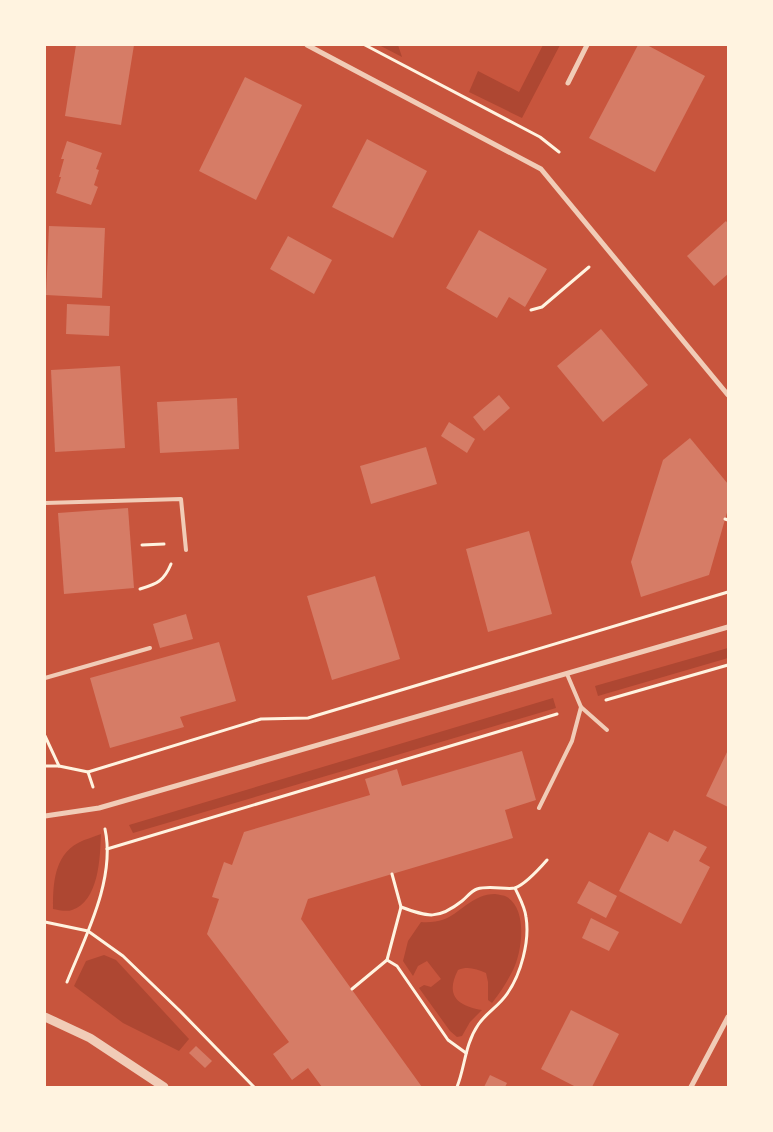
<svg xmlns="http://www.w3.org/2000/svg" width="773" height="1132" font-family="Jost,sans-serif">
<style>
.green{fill:#ae4732}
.building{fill:#d67c66}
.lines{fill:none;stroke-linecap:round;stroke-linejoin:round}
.path{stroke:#fff3e0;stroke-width:3}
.service{stroke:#f1ccb7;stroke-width:4}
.minor{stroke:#f1ccb7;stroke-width:5}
.tertiary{stroke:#f1ccb7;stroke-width:9}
</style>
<rect width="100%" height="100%" fill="#c8553d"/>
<!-- green -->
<g class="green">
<polygon points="379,45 398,45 402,57"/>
<polygon points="543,45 560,45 522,118 469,92 478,71 519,92"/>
<polygon points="728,648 728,658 598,696 595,686"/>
<polygon points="553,698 556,708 133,833 129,825"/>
<path d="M 101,834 C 100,858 99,901 72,910 C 67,912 58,910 53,909 C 53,884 54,856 78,843 C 85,839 94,837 101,834 Z"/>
<path d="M 495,894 C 499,895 504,895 507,897 C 528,910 522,952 513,970 C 507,982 500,993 492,1003 L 488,1000 L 488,982 L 486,973 C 476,969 468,966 458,970 C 445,995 457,1006 482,1010 L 470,1022 L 462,1036 L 457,1037 L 450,1031 L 419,988 L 424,985 L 431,987 L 441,979 L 427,961 L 418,966 L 413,976 L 403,961 L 408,941 L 421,922 C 453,924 456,908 480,897 C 484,895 490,894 495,894 Z"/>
<polygon points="104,955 116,960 189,1039 179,1051 123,1023 74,986 86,961"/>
</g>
<!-- building -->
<g class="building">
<polygon points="76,45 134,45 121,125 65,116"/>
<polygon points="638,45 647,45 705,76 655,172 589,138"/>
<polygon points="245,77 302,105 256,200 199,171"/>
<polygon points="367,139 427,171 393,238 332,207"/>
<polygon points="67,141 102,153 96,169 99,170 94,185 98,187 91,205 56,193 61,177 59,177 64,159 61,159"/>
<polygon points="726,221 728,224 728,274 714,286 687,256"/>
<polygon points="49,226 105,228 102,298 46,295"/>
<polygon points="479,230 547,269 525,307 509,297 497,318 446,288"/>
<polygon points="288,236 332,260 314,294 270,269"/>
<polygon points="67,304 110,306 109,336 66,334"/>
<polygon points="601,329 648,385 603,422 557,366"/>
<polygon points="120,366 125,448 55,452 51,370"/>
<polygon points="499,395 510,408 484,431 473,417"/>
<polygon points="237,398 239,449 160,453 157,402"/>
<polygon points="449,422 475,439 467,453 441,436"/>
<polygon points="690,438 728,484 728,509 709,575 641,597 631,562 663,460"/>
<polygon points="426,447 437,484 371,504 360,466"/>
<polygon points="128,508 134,588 64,594 58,513"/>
<polygon points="529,531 552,614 488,632 466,549"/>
<polygon points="375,576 400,659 332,680 307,596"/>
<polygon points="186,614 193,639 160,648 153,624"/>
<polygon points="219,642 236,701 180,717 184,727 110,748 90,678"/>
<polygon points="728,750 728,807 706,796"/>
<polygon points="522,751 536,800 505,810 513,838 308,899 301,919 422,1087 322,1087 308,1068 292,1080 273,1054 289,1042 207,934 219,899 212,897 224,862 232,865 244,832 370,795 365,779 397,769 402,786"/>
<polygon points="674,830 707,847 699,861 710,867 681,924 619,891 649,832 668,842"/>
<polygon points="589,881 617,896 606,918 577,903"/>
<polygon points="591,918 619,932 609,951 582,938"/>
<polygon points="571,1010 619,1034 592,1087 576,1087 541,1069"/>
<polygon points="196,1046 212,1061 205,1068 189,1053"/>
<polygon points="490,1075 507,1083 505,1087 484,1087"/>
</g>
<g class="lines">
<!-- path -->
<g class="path">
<polyline points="365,45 540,137 559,152"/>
<polyline points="531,310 542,307 589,267"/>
<polyline points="725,519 728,520"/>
<polyline points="142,545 164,544"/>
<path d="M 140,589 C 157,584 164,581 171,564"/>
<polyline points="606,700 728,665"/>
<polyline points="45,736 59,766"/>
<polyline points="45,766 59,766 88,772 261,719 308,718 728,592"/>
<polyline points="88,772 93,787"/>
<polyline points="107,849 557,714"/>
<path d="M 392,874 L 401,907 C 428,917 438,920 462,901 C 466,898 471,891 477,889 C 490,885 506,890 515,888 C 526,884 540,868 547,860"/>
<polyline points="45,922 88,931 123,956 180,1011 254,1087"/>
<polyline points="387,960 397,966 448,1040 466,1053"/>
<path d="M 67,982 C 85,937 116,879 105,829"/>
<polyline points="352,989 387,960 401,907"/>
<path d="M 457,1087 C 465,1067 465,1044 478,1025 C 485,1014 499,1006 507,994 C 521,974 530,941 526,917 C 525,907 519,897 515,888"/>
</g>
<!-- service -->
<g class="service">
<polyline points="45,503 181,499 186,550"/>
<polyline points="567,674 581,707 607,730"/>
<polyline points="45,678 150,648"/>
<polyline points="539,808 572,741 581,707"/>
</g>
<!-- minor -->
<g class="minor">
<polyline points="307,45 541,169 728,395"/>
<polyline points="568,83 587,45"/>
<polyline points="45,816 99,808 728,627"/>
<polyline points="691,1087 728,1017"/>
</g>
<!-- tertiary -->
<polyline class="tertiary" points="45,1017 90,1038 164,1087"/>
</g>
<!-- border -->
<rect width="773" height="1132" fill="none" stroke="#fff3e0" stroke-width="92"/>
</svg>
